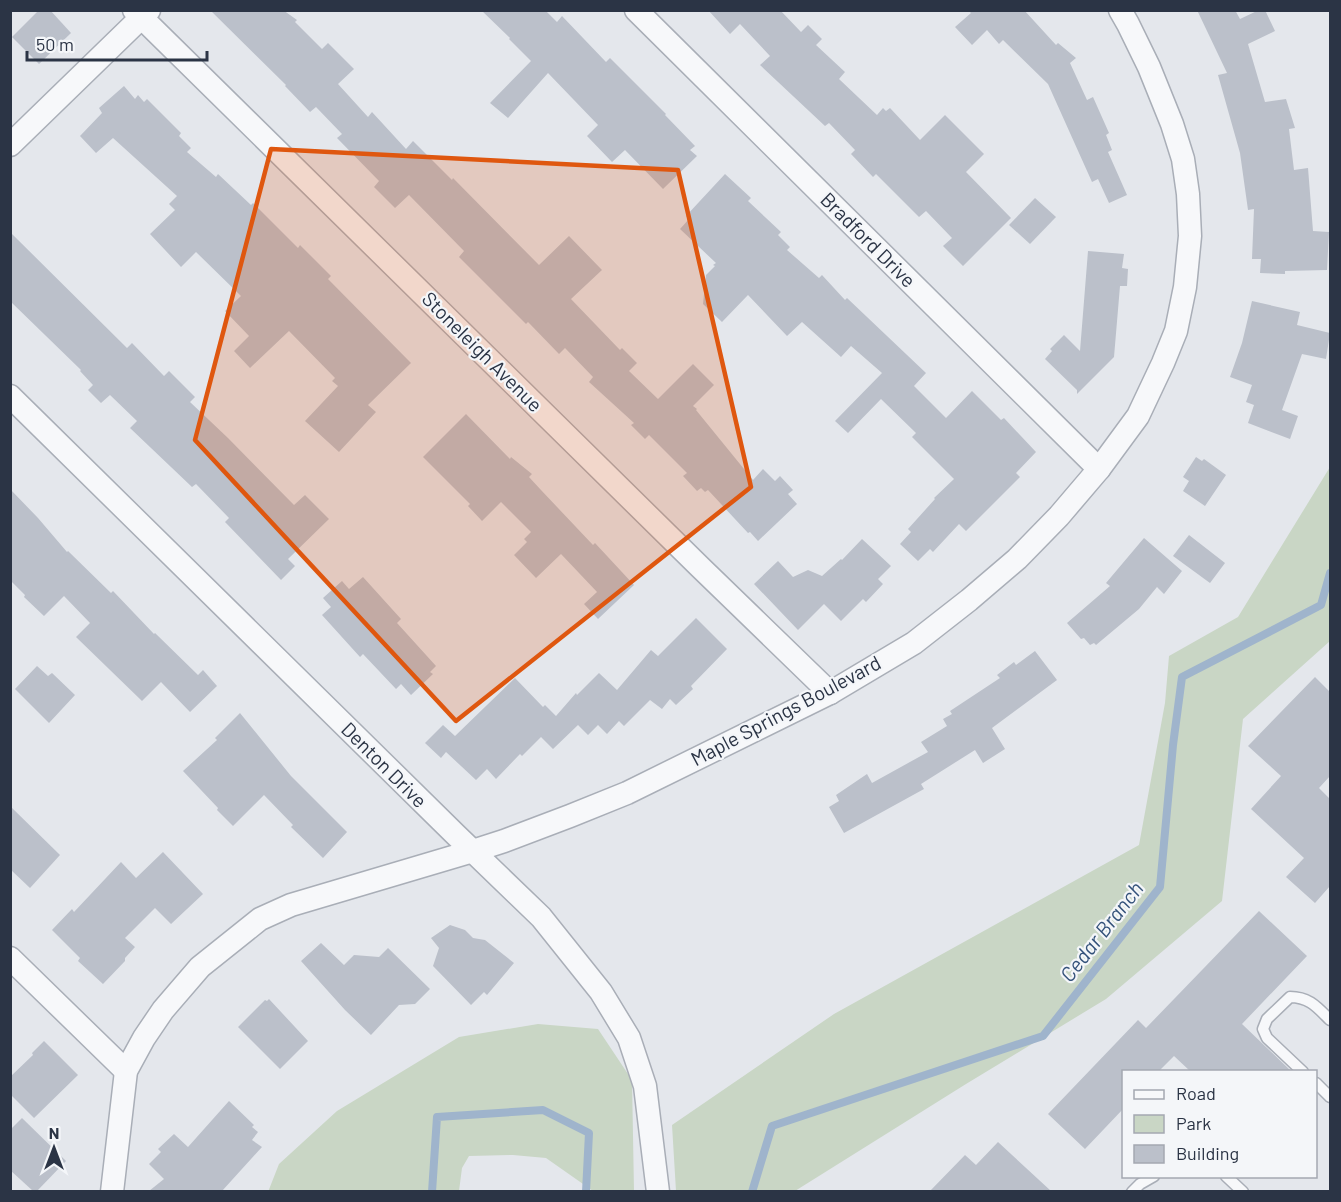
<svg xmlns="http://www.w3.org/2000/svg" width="1341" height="1202" font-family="Barlow,sans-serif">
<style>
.green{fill:#c9d6c5}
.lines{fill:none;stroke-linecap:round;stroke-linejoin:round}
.stream{stroke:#9fb4cc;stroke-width:8}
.building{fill:#bbc0ca}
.lane-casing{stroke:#a9aeb7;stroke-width:13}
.street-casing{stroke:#a9aeb7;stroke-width:25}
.lane{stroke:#f7f8fa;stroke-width:10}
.street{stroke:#f7f8fa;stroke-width:22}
.marked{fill:#df570f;fill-opacity:0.2;stroke:#df570f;stroke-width:4.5;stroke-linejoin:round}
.labels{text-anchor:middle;stroke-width:4.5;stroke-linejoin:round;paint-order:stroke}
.street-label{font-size:20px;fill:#2b3445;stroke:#f4f6f9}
.water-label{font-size:21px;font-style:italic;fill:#34527a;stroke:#f4f6f9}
</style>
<rect width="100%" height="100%" fill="#e4e7ec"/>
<!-- green -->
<g class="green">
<polygon points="1330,467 1330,641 1243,719 1222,901 1106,999 966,1084 795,1191 676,1191 672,1125 834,1014 1139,845 1165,703 1169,656 1238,617"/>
<polygon points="538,1024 598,1029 632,1080 634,1191 593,1191 546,1158 513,1155 469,1156 462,1168 459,1191 268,1192 279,1164 337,1111 459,1037"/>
</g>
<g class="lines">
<!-- stream -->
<g class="stream">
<polyline points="432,1192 437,1117 543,1110 589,1133 586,1192"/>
<polyline points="752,1192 772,1126 1043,1036 1160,887 1173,745 1182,677 1321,605 1330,573"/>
</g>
</g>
<!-- building -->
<g class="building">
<polygon points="39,10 50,10 71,33 39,64 12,37"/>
<polygon points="210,10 283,10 297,20 295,22 322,49 328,43 354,69 338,84 368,117 372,112 406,149 413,141 452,180 453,178 539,265 569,236 602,270 571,299 620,350 622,348 637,363 629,371 658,399 693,364 714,385 693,406 697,409 696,410 753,480 763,469 775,481 780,476 793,490 788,494 797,504 758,541 750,532 748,533 708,490 705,492 701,488 697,491 683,476 687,473 649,435 645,439 631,425 634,423 589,382 593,377 565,348 559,354 528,322 526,324 459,257 464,251 409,195 395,208 374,187 379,181 337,138 342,134 316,107 310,112 285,86 286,85"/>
<polygon points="481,10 545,10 557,22 562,16 606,62 610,58 666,114 665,115 695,146 690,150 697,156 663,189 625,150 612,162 587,136 598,125 548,73 508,118 490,103 531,61 509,39 510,38"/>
<polygon points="708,10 780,10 801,32 808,25 822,39 816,45 845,72 839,79 877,115 883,108 886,111 890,108 920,140 945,115 984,154 966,172 1011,218 963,266 943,246 952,238 926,211 919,217 876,174 873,177 851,154 855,150 829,123 825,126 760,65 770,56 740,24 730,34"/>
<polygon points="968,10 1024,10 1056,45 1058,43 1076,58 1070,63 1087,100 1093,97 1109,133 1106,135 1112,150 1108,152 1127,195 1109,203 1098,179 1092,182 1048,84 1003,40 999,44 987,30 972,45 955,27 971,13"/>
<polygon points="1197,10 1235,10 1240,19 1259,10 1265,10 1275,31 1248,44 1265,102 1286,99 1295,128 1289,129 1294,170 1308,168 1313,231 1329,232 1327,270 1285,271 1285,274 1260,273 1261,259 1252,259 1254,209 1248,210 1240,153 1218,75 1227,73"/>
<polygon points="124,86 135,99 138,95 144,102 147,99 181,133 179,136 191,148 187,152 216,177 218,174 251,205 253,203 298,248 300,245 331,276 328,279 411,363 368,405 376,412 339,452 305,421 338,386 332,381 335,378 289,331 250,368 234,351 249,336 225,311 241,296 196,252 181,267 150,234 175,210 169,204 177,196 113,138 96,153 80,136 102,113 99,108"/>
<polygon points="725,174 751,198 748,201 781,232 778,235 790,247 787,250 819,278 822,275 845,300 847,298 926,373 914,386 946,418 972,391 1001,420 1004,418 1036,452 1016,473 1020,477 966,531 959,524 933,552 930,549 918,561 900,544 911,532 908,529 935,499 934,498 954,479 912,437 916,433 881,399 848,433 835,421 882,373 851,346 841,357 802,322 787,336 748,295 722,322 703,304 706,275 715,266 713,265 716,263 680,229 689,219 686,216"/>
<polygon points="1035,198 1056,217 1030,244 1009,225"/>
<polygon points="10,232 127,348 132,343 164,376 169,371 195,397 190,402 228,438 294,505 305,495 329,519 288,559 295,566 281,580 225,522 229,518 196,484 192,487 130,428 137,421 110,395 101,403 88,390 93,385 80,371 81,370 10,301"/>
<polygon points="1088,251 1124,254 1122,268 1128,269 1127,286 1120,286 1114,357 1077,394 1077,390 1045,359 1052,351 1050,349 1064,335 1080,351"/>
<polygon points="1252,301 1300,312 1297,325 1330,333 1326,359 1302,354 1282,410 1298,416 1290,439 1248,423 1254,405 1246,402 1252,385 1230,377 1242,343"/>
<polygon points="466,414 510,459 511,457 532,474 529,477 541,490 593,545 595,543 634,585 598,619 584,604 597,592 561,554 536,578 514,555 527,542 524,539 531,532 501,502 482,521 468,506 470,504 423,457"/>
<polygon points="1196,457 1202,461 1204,459 1226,475 1205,506 1183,491 1189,481 1183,477"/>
<polygon points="10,489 38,518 67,552 68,551 111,593 113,591 154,634 155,633 198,675 203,670 217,686 190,712 161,682 142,701 76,637 90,623 64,596 44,616 24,597 25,595 10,580"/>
<polygon points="1189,535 1225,563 1210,583 1173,556"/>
<polygon points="1144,538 1182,571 1164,594 1157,587 1139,609 1096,645 1094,643 1090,645 1084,638 1081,639 1067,623 1110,586 1106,583"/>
<polygon points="862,539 891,566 878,579 883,584 866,602 863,599 841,621 824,604 798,630 754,584 778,561 793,577 808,570 822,576 841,559 842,560"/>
<polygon points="363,577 401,619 397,623 436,666 430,672 433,674 411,695 401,684 396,689 363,654 360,657 322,615 331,607 323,598 342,581 349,589"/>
<polygon points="696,618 727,649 691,686 693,689 676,705 670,699 662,709 650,700 624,726 619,721 607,734 598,725 588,735 578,725 553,749 541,737 522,756 520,754 496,779 487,769 476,780 446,752 441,758 425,743 443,725 455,736 515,678 543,707 545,705 556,716 576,693 577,695 599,673 617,690 651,650 658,656"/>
<polygon points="1035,651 1057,680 992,728 1005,749 983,763 975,750 921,784 924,789 844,833 829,807 839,801 836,795 867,774 872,783 928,752 921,742 947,726 943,719 952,714 950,711 1000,678 997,675 1014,662 1016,665"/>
<polygon points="37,666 48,676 52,673 75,695 49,723 15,689"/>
<polygon points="1315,677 1330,692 1330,776 1319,788 1330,799 1330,886 1315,903 1286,877 1304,858 1251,809 1281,776 1248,746"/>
<polygon points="240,713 291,776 347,832 323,858 291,827 293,825 264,795 233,826 217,810 218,808 183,771 217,740 215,738"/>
<polygon points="10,806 60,855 30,888 10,869"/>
<polygon points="163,852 203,894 171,924 155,908 125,938 135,947 125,958 125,961 103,984 78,961 80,958 52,930 72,909 74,912 121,862 136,878"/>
<polygon points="1259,911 1307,956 1242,1024 1291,1071 1190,1071 1174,1056 1159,1071 1124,1071 1124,1108 1085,1149 1048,1114 1138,1020 1146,1028"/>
<polygon points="450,925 465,930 473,938 485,940 514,963 487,995 484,992 471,1005 433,966 439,948 431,938"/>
<polygon points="321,943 344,965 354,955 379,957 388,948 430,989 415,1004 399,1005 371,1035 345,1010 301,961"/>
<polygon points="269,999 308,1041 280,1069 238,1027 265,1000 267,1001"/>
<polygon points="44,1041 78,1075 34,1118 10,1094 10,1077 33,1055 32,1053"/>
<polygon points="229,1101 254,1125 252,1127 258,1132 252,1140 262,1147 222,1191 149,1191 164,1179 149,1164 161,1152 158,1149 174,1134 188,1147"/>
<polygon points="22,1118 66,1161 37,1191 33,1191 10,1170 10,1130"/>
<polygon points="998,1142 1051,1191 930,1191 965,1155 976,1165"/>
</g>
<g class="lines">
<!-- lane casing -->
<g class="lane-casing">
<g id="lane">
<path d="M 1303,1072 L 1267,1038 L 1263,1029 L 1267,1019 L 1290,997 C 1309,997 1317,1007 1330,1020"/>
<polyline points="1316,1083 1330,1097"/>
<polyline points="1226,1176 1243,1192"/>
<polyline points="1132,1192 1140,1184 1154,1176"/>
</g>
</g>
<!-- street casing -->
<g class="street-casing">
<g id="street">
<polyline points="134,10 700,567 830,693"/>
<polyline points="636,10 1099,469"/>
<polyline points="10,145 149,10"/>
<polyline points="10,396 456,835 541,917 601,992 629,1038 645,1086 658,1192"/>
<polyline points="10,958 126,1071"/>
<polyline points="112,1192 126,1071 144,1038 163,1010 200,967 260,919 291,905 473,851 504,841 570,816 627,793 830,693 914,643 969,600 1017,559 1059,516 1099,469 1138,416 1163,363 1176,331 1185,287 1190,236 1188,194 1183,159 1172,124 1149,67 1128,24 1120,10"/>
</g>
</g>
<!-- lane -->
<use href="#lane" class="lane"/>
<!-- street -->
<use href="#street" class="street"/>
</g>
<!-- marked area -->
<path class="marked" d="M 271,149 L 678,170 L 751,487 L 456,721 L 195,440 Z"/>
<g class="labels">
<!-- street labels -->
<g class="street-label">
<text transform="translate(868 240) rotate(45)" y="7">Bradford Drive</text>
<text transform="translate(482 352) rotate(45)" y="7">Stoneleigh Avenue</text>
<text transform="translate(786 711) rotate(-28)" y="7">Maple Springs Boulevard</text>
<text transform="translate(384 765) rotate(45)" y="7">Denton Drive</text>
</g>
<!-- water labels -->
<g class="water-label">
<text transform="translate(1102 932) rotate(-52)" y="7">Cedar Branch</text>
</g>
</g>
<!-- border -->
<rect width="1341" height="1202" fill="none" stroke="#2b3445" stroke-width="24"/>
<!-- legend -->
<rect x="1122" y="1070" width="195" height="108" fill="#f4f6f9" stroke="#a4a8b1" stroke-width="1.5"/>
<rect x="1134" y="1090" width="30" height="9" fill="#f7f8fa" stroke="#a4a8b1" stroke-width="1.5"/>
<text x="1176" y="1100" font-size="18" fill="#2b3445">Road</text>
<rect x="1134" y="1115" width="30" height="18" fill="#c9d6c5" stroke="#a4a8b1" stroke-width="1.5"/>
<text x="1176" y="1130" font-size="18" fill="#2b3445">Park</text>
<rect x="1134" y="1145" width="30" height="18" fill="#bbc0ca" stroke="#a4a8b1" stroke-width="1.5"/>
<text x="1176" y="1160" font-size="18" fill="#2b3445">Building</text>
<!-- north arrow -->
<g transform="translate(54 1148)" stroke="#f4f6f9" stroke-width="4.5" paint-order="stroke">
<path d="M0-4.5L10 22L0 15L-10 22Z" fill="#2b3445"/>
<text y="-9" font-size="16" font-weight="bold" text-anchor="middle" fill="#2b3445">N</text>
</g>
<!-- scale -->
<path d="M27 51v9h180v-9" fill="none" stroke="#2b3445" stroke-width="3"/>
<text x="36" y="51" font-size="18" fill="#2b3445" stroke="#f4f6f9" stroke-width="4.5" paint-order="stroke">50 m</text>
</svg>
